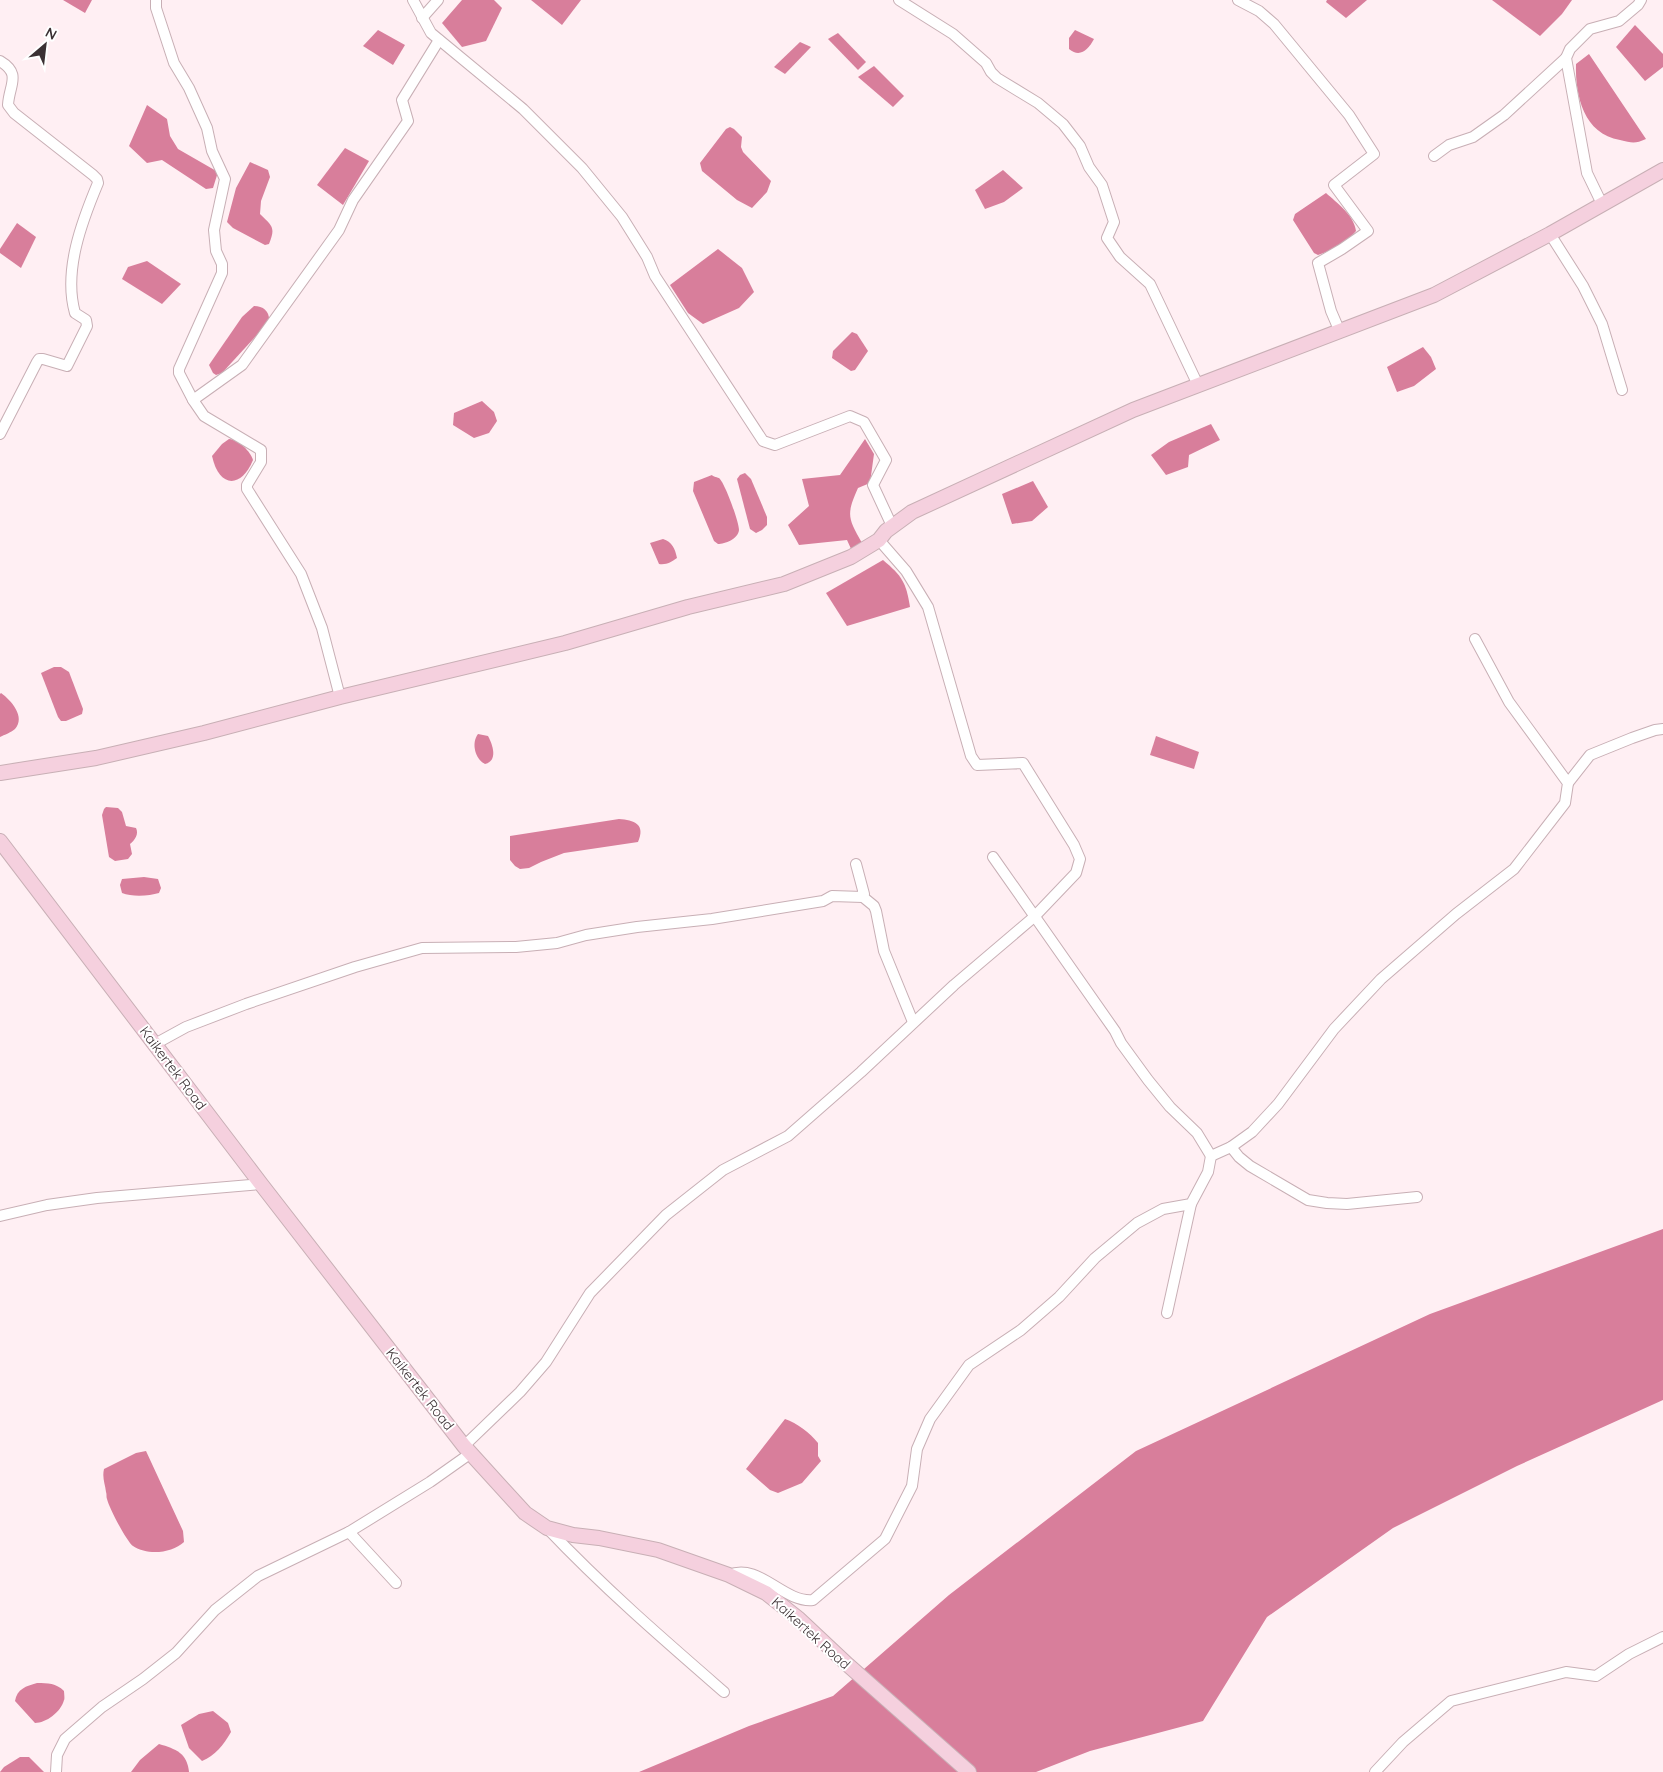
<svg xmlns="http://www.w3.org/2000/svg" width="1663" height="1772" font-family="Quicksand,sans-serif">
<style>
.water{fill:#d87e9b}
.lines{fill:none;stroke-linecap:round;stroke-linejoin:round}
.minor-casing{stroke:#c8afb5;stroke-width:12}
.secondary-casing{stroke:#c8afb5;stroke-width:16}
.minor{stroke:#fff;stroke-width:10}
.secondary{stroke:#f5d0de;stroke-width:14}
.labels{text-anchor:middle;stroke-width:4;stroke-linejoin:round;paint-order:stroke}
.street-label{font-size:14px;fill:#3b3134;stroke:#fff}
</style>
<rect width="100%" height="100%" fill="#ffeff3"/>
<!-- water -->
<g class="water">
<polygon points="63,0 92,0 85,13"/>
<polygon points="462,0 494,0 502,8 486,41 462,47 442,23"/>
<polygon points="531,0 581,0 562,25"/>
<polygon points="1327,0 1367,0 1346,18 1326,2"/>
<polygon points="1492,0 1572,0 1562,14 1540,36"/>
<polygon points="1635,25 1663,54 1663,67 1645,81 1616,47"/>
<polygon points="378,30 405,45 393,65 363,46"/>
<path d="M 1075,30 L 1094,39 C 1088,50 1080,58 1069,49 L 1069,38 Z"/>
<polygon points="838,33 866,62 858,70 828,39"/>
<polygon points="800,42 811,47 785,74 774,67"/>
<path d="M 1589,54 L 1646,139 C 1635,144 1632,143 1620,140 C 1584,134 1575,96 1576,64 Z"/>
<polygon points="874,66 904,96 893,107 858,77"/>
<polygon points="147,105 167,119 170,136 178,149 218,172 213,188 206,189 162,160 147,163 129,146"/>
<polygon points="730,127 734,129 742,137 741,147 743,152 771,181 767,192 752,208 737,200 702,171 700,163 726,129"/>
<polygon points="345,148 369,161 343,205 317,185"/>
<path d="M 250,162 L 268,170 L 270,177 L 261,201 L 260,214 C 272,226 276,227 269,244 L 265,245 L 233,228 L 227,222 L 236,188 Z"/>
<polygon points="1003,170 1023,188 1004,202 985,209 975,190"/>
<path d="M 1326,193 C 1337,203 1354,215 1356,231 C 1347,242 1333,250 1318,255 L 1314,253 L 1293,220 L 1295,214 Z"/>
<polygon points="17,223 36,237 21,268 0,253 0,249"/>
<polygon points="718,249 742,268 754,292 739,308 703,324 688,313 670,285"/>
<polygon points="147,261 181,284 162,304 122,279 128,267"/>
<path d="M 254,306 C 264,306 270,312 269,322 L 222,373 L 216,375 L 213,373 L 209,365 L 211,362 L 242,317 Z"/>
<polygon points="852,332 857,334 868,351 855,370 851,371 832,358 833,351"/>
<polygon points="1423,347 1431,357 1436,369 1414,386 1397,392 1387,367"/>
<polygon points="482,401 494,412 497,421 489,433 474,438 453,425 454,413"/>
<polygon points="1211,424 1220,440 1189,455 1188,467 1166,475 1151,455 1169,442"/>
<path d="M 229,439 C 239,440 250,451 253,460 C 241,489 219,488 212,456 L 222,444 Z"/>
<path d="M 865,439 L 874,454 L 870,483 L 858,488 C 846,515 848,518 862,543 L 852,551 L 847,540 L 799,545 L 788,525 L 809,506 L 802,479 L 840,475 Z"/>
<polygon points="745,473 751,479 767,517 767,525 762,530 756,533 750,529 737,479 740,475"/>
<path d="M 712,475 C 712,476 719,478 719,478 C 725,483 739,522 739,530 C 738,539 725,544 718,544 L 714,541 L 693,491 L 694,482 Z"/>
<polygon points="1033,481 1048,507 1032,521 1012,524 1002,494"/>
<path d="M 663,539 C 672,542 675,548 677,558 C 671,562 667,565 659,564 L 650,543 Z"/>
<path d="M 883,560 C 902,576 906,582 910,607 L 847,626 L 826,593 Z"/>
<polygon points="54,667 61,667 69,672 83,709 82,714 66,721 61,721 58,717 41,673"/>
<path d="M 1,693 C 11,700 26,717 15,729 C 12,732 4,735 0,737 L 0,694 Z"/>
<path d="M 478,734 L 488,736 C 493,745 498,761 485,764 C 475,759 471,743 478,734 Z"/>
<polygon points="1156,736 1199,752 1194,769 1150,755"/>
<path d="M 106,807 L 118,808 L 122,812 L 126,826 L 136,828 C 139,834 135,840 130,844 L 132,854 L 128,859 L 115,861 L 109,857 L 102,815 L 104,809 Z"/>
<path d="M 619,819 C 634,820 646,824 638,842 L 564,853 L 541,862 L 529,868 L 520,869 L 515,866 L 510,860 L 510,836 Z"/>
<path d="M 144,877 L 158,879 L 161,888 L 159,893 C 149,896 132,897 122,893 L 120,885 L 122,879 Z"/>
<polygon points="1663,1229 1663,1400 1517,1466 1393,1528 1267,1617 1203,1721 1090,1751 1036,1772 639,1772 749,1726 833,1696 949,1595 1136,1451 1430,1314"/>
<path d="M 785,1419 C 797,1423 810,1433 818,1443 L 818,1456 L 821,1461 L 802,1483 L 778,1493 L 770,1490 L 746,1469 Z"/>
<path d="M 146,1451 L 183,1531 L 184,1542 C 172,1553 148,1556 133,1546 C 127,1542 109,1508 107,1499 C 106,1496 107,1495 106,1492 C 105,1483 102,1478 104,1469 L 136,1453 Z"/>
<path d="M 37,1683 C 48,1683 56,1683 64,1691 C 64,1692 65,1700 64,1700 C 61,1712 46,1723 35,1723 L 15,1701 C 17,1689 26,1686 37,1683 Z"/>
<path d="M 213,1711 L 228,1723 L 231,1732 C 224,1744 215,1756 202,1761 L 189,1748 L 181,1725 L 199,1714 Z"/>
<path d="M 159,1744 C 176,1749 187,1753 189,1772 L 131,1772 L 140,1760 Z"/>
<polygon points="20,1757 29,1757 44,1772 0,1772 4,1767"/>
</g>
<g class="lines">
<!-- minor casing -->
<g class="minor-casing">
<g id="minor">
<polyline points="156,0 156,8 174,63 189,88 207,128 212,151 225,179 214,230 216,251 222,264 222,273 179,369 179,373 193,400"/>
<polyline points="413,0 431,33 523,109 582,168 622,217 647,257 655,276 763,441 775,445 850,416 864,422 886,460 873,485 892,526"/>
<polyline points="899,0 953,34 986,63 991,72 997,78 1038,103 1063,124 1080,146 1089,167 1102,185 1114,222 1107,238 1120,257 1150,284 1198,385"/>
<polyline points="1238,0 1259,11 1274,24 1349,115 1374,154 1334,185 1368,231 1342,249 1318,263 1331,311 1340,332"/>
<polyline points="422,18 438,0"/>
<path d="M 0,61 C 22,74 9,85 8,105 L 14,113 L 93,175 L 97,179 L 98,183 C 82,221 63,271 75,313 L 86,320 L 87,326 L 67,366 L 43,359 L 39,359 L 37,362 L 0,434"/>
<polyline points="1434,156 1449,145 1473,137 1504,115 1566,58"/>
<polyline points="1602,204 1587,173 1566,58 1570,49 1590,29 1619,21 1638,5 1641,0"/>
<polyline points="1550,234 1583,286 1602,324 1622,390"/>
<polyline points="340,697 322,628 301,574 247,489 247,485 261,462 261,450 204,416 193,400 242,365 339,230 353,200 408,121 402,100 439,40"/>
<polyline points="1568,783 1590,755 1632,738 1655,730 1663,729"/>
<polyline points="993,857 1115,1031 1121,1043 1148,1080 1170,1107 1197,1133 1211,1156 1231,1147 1252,1132 1278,1104 1334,1029 1381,979 1456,914 1514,869 1565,803 1568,783 1509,702 1475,639"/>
<polyline points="863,897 874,906 876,911 884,951 913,1022"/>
<polyline points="155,1044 186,1027 246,1004 355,967 422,948 516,947 557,943 586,935 637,927 712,919 823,901 832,896 863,897 864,894 856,864"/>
<polyline points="1231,1147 1239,1157 1250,1166 1308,1200 1327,1203 1347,1204 1417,1197"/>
<polyline points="0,1216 47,1205 97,1198 261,1184"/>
<polyline points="1167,1313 1191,1204"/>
<polyline points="464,1446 520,1392 546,1362 590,1293 666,1215 723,1170 788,1136 861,1072 954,985 1034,917 1076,873 1080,859 1074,845 1023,763 977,765 971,756 928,607 906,571 879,540"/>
<path d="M 548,1529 C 604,1588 663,1639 724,1692"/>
<polyline points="349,1532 396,1583"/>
<path d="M 729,1575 C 759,1562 783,1603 813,1600 L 885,1539 L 912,1486 L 917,1449 L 930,1419 L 969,1365 L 1021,1330 L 1059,1297 L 1095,1258 L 1137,1223 L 1163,1209 L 1191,1204 L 1208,1172 L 1211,1156"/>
<polyline points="56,1772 57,1755 65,1739 102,1707 143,1679 176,1653 215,1610 258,1576 349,1532 430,1482 471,1453"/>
<polyline points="1375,1772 1403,1742 1451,1701 1566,1672 1596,1676 1629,1654 1663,1637"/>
</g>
</g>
<!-- secondary casing -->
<g class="secondary-casing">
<g id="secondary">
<polyline points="0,773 96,758 204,733 340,697 565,643 688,607 784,584 851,557 879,540 886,531 912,512 1133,410 1434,295 1550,234 1663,170"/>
<polyline points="0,841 261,1184 464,1446 525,1513 547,1528 573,1535 599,1538 658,1550 729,1575 766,1593 799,1619 848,1665 969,1772"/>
</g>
</g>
<!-- minor -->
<use href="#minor" class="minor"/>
<!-- secondary -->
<use href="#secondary" class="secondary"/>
</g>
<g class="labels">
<!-- street labels -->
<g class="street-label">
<text transform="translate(173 1068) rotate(53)" y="5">Kaikertek Road</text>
<text transform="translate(420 1389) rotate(52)" y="5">Kaikertek Road</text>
<text transform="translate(811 1633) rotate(42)" y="5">Kaikertek Road</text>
</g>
</g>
<!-- north arrow -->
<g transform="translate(45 45) rotate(28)" stroke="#ffffff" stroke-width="4" paint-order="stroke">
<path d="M0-4L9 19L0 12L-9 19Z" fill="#3b3134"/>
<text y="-8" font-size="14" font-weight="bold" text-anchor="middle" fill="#3b3134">N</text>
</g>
</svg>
